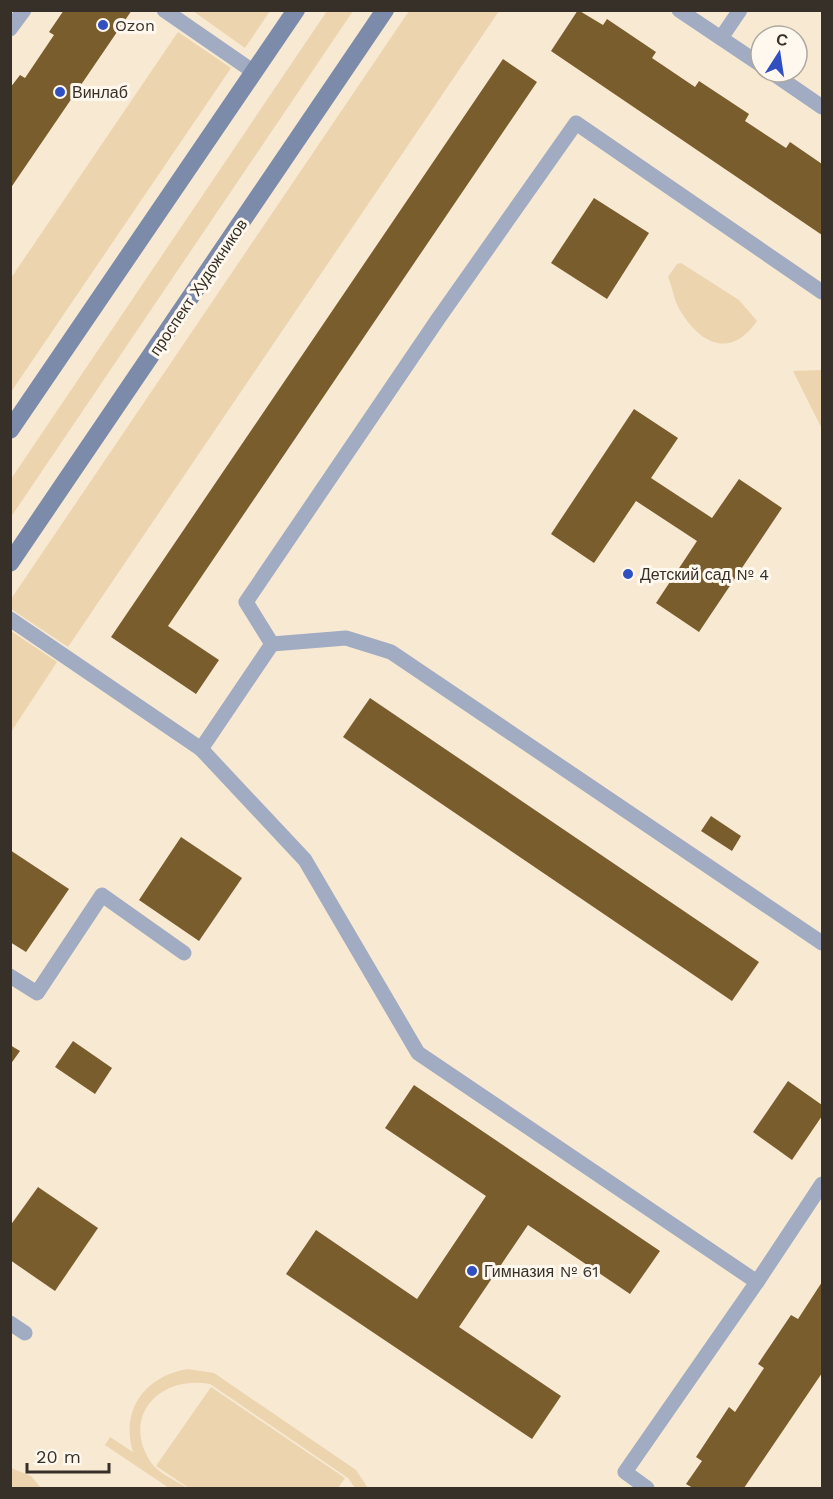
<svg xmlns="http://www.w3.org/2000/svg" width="833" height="1499" font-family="'Work Sans',sans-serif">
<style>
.green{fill:#ecd4af}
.building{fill:#7a5d2d}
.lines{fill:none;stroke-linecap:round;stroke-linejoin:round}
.lane{stroke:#a1abc1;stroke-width:15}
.secondary{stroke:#7d8bab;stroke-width:18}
.poi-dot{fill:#304fc0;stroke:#fef8ef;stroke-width:2}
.labels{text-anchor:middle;stroke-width:6;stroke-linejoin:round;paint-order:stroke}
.poi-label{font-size:16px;fill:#363028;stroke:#fef8ef;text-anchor:start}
.street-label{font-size:16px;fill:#363028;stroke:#fef8ef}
</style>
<rect width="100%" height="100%" fill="#f8e9d3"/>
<!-- green -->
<g class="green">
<polygon points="193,11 193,10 270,11 245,48"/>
<polygon points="327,11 353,11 11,517 11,479"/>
<polygon points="409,11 499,11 68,647 11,609 11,599"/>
<polygon points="178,32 231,68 11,392 11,278"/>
<path d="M 681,263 L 739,300 L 757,321 C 732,357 703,347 681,312 C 674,302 673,288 668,277 L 677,264 Z"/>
<polygon points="822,370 822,429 793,371"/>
<polygon points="11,631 57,662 11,732"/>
<path d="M 188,1369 L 214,1373 L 356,1470 L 368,1488 L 355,1488 L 348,1478 L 210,1384 C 158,1375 120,1418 152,1464 C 160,1474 177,1481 187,1488 L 169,1488 L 105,1445 L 110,1437 L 133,1452 C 120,1410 145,1376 188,1369 Z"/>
<polygon points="211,1387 345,1478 338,1488 189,1488 156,1466"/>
<polygon points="11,1468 31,1476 41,1488 11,1488"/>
</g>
<!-- building -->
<g class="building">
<polygon points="64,10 132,10 10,189 10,88 20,75 25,78 54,35 49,32"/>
<polygon points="578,10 603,25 607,19 656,52 652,58 695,87 699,81 749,114 745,121 786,148 790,142 822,164 822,235 551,51"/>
<polygon points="503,59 537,82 168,626 219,660 196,694 111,637"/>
<polygon points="594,198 649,233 607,299 551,263"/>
<polygon points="634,409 678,438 651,478 712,518 739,479 782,508 699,632 656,603 697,541 636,501 594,563 551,534"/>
<polygon points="370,698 759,962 732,1001 343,737"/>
<polygon points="711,816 741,836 732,851 701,831"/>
<polygon points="181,837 242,878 199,941 139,900"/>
<polygon points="10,850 69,889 26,952 10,942"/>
<polygon points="73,1041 112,1068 95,1094 55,1067"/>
<polygon points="10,1045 20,1051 10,1065"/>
<polygon points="788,1081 822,1105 822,1116 792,1160 753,1132"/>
<polygon points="414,1085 660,1251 630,1294 528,1225 459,1327 561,1396 532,1439 286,1274 316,1230 417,1299 486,1196 385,1128"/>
<polygon points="38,1187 98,1228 55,1291 10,1260 10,1226"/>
<polygon points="822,1282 822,1373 744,1488 693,1488 686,1484 702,1461 696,1457 729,1407 735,1412 764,1368 758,1364 791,1315 798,1319"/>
</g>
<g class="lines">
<!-- lane -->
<g class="lane">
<polyline points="164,10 254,72"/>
<polyline points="679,10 761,65"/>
<polyline points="10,29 24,10"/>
<polyline points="721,38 740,10"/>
<polyline points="771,72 822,107"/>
<polyline points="10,619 201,749 305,860 418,1053 757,1282 625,1472 647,1488"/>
<polyline points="272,644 246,602 438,319 576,123 822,292"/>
<polyline points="201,749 272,644 346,638 391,652 822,943"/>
<polyline points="10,976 37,993 102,895 184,953"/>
<polyline points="757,1282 822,1184"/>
<polyline points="10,1323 25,1333"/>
</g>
<!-- secondary -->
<g class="secondary">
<polyline points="10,430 296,10"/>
<polyline points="10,563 385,10"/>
</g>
</g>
<!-- markers -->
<g class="poi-dot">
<circle cx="103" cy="25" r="6"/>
<circle cx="60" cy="92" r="6"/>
<circle cx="628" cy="574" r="6"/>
<circle cx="472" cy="1271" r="6"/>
</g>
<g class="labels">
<!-- poi labels -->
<g class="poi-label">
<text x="115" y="31">Ozon</text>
<text x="72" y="98">Винлаб</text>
<text x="640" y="580">Детский сад № 4</text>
<text x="484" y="1277">Гимназия № 61</text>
</g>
<!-- street labels -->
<g class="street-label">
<text transform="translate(198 287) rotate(-56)" y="6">проспект Художников</text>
</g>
</g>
<!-- border -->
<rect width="833" height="1499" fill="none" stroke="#363028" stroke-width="24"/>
<!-- north arrow -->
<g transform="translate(779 54) rotate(12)"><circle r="28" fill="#fef8ef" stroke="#aea89f" stroke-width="1.5"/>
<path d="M0-4.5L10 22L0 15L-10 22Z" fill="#304fc0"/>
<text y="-9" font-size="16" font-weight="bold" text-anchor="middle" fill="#363028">С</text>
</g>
<!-- scale -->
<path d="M27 1463v9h82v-9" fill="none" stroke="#363028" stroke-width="3"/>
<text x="36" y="1463" font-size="18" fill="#363028" stroke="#fef8ef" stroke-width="4.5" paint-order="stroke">20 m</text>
</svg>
